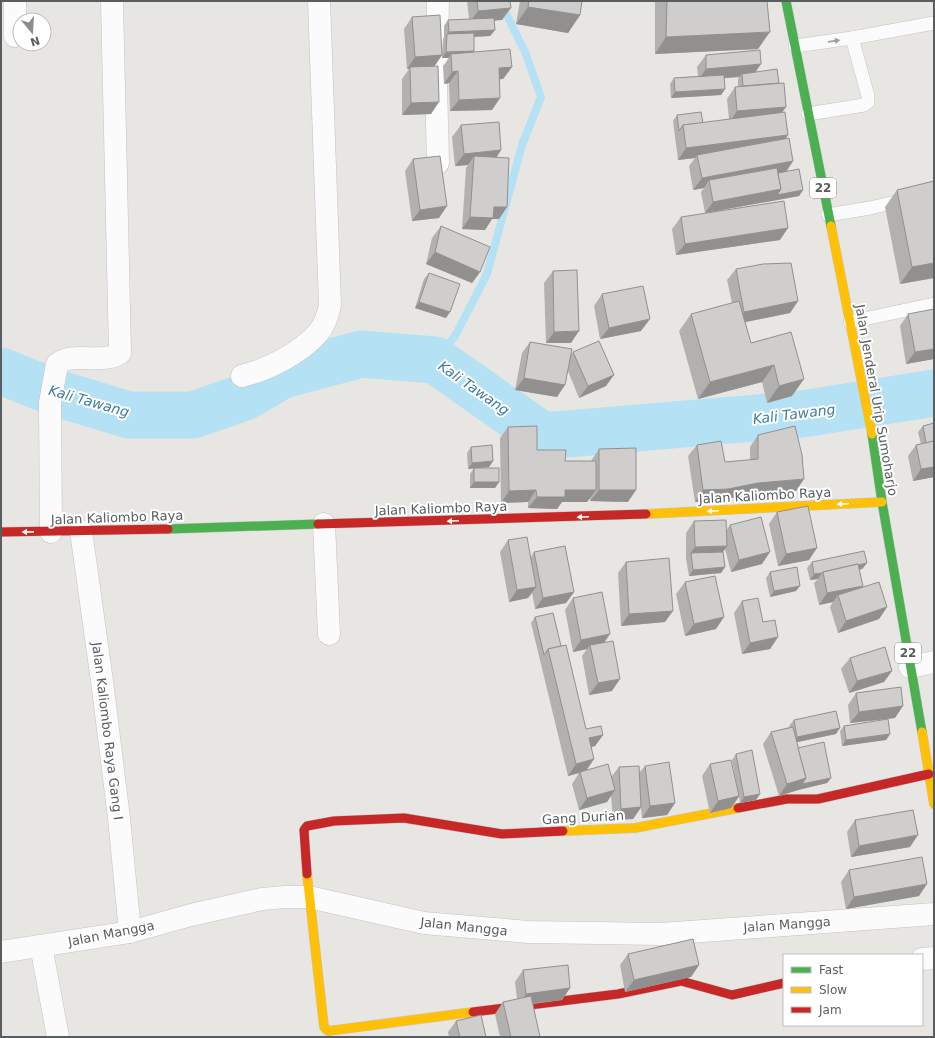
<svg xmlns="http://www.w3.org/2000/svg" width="935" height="1038" font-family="'DejaVu Sans',sans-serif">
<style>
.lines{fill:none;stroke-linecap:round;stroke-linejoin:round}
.stream{stroke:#b5e1f4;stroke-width:8}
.river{stroke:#b5e1f4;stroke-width:47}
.lane-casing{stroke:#c3c3c2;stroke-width:14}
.street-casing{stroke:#c3c3c2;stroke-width:23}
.fast-casing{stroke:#c4c5c4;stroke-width:10}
.slow-casing{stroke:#c4c5c4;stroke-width:10}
.jam-casing{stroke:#c4c5c4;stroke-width:10}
.lane{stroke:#fcfbfb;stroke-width:13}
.street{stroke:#fcfbfb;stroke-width:22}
.fast{stroke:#4caf50;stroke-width:9}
.slow{stroke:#ffc107;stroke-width:9}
.jam{stroke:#c62828;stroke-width:9}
.wall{fill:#b3b1af}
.shaded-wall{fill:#92908f}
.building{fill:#d0cecc;stroke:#92908f}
.oneway{fill:#9a9c9e}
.oneway2{fill:#f6fbf6}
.labels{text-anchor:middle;stroke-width:4;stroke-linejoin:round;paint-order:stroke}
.shield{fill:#fff;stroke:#8a8e90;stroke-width:1}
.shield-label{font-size:12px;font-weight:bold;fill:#585d60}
.street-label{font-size:13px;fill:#585d60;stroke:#fff}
.water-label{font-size:14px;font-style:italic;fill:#3c7ca2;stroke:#fff}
</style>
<rect width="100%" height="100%" fill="#e8e6e2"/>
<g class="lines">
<!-- stream -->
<polyline class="stream" points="435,360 455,336 487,274 522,145 541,97 525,52 500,1"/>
<!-- river -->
<polyline class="river" points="1,371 53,392 129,415 193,415 245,397 283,375 362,354 435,360 543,436 802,414 934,393"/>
<!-- lane casing -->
<g class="lane-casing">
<g id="lane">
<polyline points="852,38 934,23"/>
<polyline points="795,46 852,38 868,96 868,102 864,105 808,114"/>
<polyline points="828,215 870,208 934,193"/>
<polyline points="850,322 934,304"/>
</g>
</g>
<!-- street casing -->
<g class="street-casing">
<g id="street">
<polyline points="15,1 15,36"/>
<polyline points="438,1 436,82 438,163"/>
<path d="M 242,376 C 269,369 299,354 318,333 C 325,325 328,315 330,305 L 319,1"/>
<polyline points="324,524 329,634"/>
<polyline points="81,531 102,681 119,818 130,932"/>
<path d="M 51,532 L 50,403 L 57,364 C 74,351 102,365 120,353 L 112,1"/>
<polyline points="910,667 934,662"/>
<polyline points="41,946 58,1037"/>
<polyline points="1,952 130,932 191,915 262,899 285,897 309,897 424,923 529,932 662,934 934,914"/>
<polyline points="922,959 934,958"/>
</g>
</g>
<!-- fast casing -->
<g class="fast-casing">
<g id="fast">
<polyline points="786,1 831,226"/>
<polyline points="872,434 882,502 922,732"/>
<polyline points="168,529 318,524"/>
</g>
</g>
<!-- slow casing -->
<g class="slow-casing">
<g id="slow">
<polyline points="831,226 872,434"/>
<polyline points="646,514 882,502"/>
<polyline points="922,732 934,804"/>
<polyline points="563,831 635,828 738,808"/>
<polyline points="307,874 324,1027 328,1031 473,1012"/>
</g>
</g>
<!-- jam casing -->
<g class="jam-casing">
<g id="jam">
<polyline points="318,524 646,514"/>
<polyline points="1,532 168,529"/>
<polyline points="738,808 787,799 818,799 929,774"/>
<polyline points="307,874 304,830 307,826 334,821 404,818 502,834 563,831"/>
<polyline points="473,1012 618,994 681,981 732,995 784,983"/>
</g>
</g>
<!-- lane -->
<use href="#lane" class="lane"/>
<!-- street -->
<use href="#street" class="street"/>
<!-- fast -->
<use href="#fast" class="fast"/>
<!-- slow -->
<use href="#slow" class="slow"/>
<!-- jam -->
<use href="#jam" class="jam"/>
</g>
<!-- wall -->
<g class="wall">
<polygon points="467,1 510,1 502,20 494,20 495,30 490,36 474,37 473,52 512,67 503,79 499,79 500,98 492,110 450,111 449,83 444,84 443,66 449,58 442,58 442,55 434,66 431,114 402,115 402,79 409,69 407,69 404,29 412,17 442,53 443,39 444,37 444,26 448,20 469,19"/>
<polygon points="520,1 582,1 580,15 568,33 516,24"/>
<polygon points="655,1 767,1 758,49 655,54"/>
<polygon points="706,55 756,72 782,112 786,138 793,161 787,171 803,190 799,196 705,213 701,192 704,188 693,190 689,166 695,158 678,160 673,121 677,115 703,123 729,119 727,99 735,87 738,87 738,80 739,77 724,78 725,89 721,95 671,98 670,84 674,78 698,76 697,67"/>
<polygon points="461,125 501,150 497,157 507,207 499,219 492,219 485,230 462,229 466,168 468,165 455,166 452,137"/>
<polygon points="413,159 439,218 412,221 405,171"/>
<polygon points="934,181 934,278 900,284 885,207 897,190"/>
<polygon points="681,217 780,240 676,255 672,229"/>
<polygon points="441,226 480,272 472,283 426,264 432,238"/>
<polygon points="736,269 798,301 790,313 745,322 751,343 791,332 792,396 767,403 762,382 698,399 679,331 691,314 732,303 727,280"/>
<polygon points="553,271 571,343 546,343 544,283"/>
<polygon points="429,273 446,318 415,308 424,279"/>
<polygon points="602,294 641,331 600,339 594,306"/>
<polygon points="908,314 934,359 906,364 900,326"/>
<polygon points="530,342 570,356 573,352 606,386 579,398 568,371 557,397 515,390 522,353"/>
<polygon points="934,423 934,477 913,481 908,456 916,445 921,444 918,432 923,426"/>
<polygon points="508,427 537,450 565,461 591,461 599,449 628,502 590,501 590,498 587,502 562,502 557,509 528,508 528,502 501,503 500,438"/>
<polygon points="758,435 796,491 750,495 720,500 695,502 688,456 697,445 725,462 750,460 750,447"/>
<polygon points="471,447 493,461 489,467 480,468 499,482 495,488 470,488 470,474 474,468 468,469 467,453"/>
<polygon points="777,512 809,560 778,566 769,524"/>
<polygon points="694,521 726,531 730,525 762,564 731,572 725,549 723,552 725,567 721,573 689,576 686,559 686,533"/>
<polygon points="508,540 531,557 534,552 574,592 566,603 535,609 532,593 528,598 509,602 500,552"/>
<polygon points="626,562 665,622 621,626 618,573"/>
<polygon points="812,562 867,563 862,569 859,570 861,588 887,607 879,619 838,633 830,607 833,602 819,605 814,583 818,579 810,580 807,568"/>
<polygon points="770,572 796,591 770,597 766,578"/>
<polygon points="685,582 716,629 685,636 676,594"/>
<polygon points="573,598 605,642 612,691 589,695 582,656 587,649 573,652 565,610"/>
<polygon points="742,601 778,637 770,649 742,654 734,613"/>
<polygon points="535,617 561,646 586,729 603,735 595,746 591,747 594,759 586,770 611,777 619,767 639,773 645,766 675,803 667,815 642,818 641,808 633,819 613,820 611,795 607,802 579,810 572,784 579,773 568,776 531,623"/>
<polygon points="850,658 884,682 849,693 841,669"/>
<polygon points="856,693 895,718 850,723 848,705"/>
<polygon points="794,720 836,734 797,742 798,748 831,778 827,783 798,790 779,796 763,744 771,732 790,727 789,726"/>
<polygon points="844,726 890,734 886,740 842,746 840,731"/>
<polygon points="736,754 756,800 740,803 739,797 731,808 710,813 702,776 710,764 736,781 732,760"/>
<polygon points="855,820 910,847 851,857 847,832"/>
<polygon points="849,870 919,896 846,909 841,882"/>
<polygon points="628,954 699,965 691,977 625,992 620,965"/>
<polygon points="523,970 570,988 562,1000 533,1004 540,1037 500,1037 495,1014 503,1002 517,999 515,982"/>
<polygon points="456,1021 486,1037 449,1037 448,1032"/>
</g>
<!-- shaded-wall -->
<g class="shaded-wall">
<polygon points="528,7 580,15 568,33 516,24"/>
<polygon points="511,8 502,20 469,23 478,11"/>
<polygon points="495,30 490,36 447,38 447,35 449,32"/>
<polygon points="770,32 758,49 655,54 666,37"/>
<polygon points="474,51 470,57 451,54 449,58 442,58 446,52"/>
<polygon points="442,55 434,67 410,67 409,69 407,69 415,57"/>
<polygon points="761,64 753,76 742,74 739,77 698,80 706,69"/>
<polygon points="512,67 503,79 491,80 499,68"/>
<polygon points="458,71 449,83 444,84 452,72"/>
<polygon points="725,89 721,95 671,98 675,92"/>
<polygon points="500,98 492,110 450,111 459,100"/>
<polygon points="439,102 431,114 402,115 411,103"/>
<polygon points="786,107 778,118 729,123 737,111"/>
<polygon points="788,135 780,147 697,155 695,158 678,160 686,148"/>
<polygon points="501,150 493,162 474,156 468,165 455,166 464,154"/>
<polygon points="793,161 785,173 709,180 704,188 693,190 702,178"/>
<polygon points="781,189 803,190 799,196 705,213 713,202"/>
<polygon points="447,206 439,218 412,221 420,210"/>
<polygon points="494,207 507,207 499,219 492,219 485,230 462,229 470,217"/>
<polygon points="788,228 780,240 676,255 685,244"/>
<polygon points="435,252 480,272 472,283 426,264"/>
<polygon points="934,263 934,278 900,284 912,267"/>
<polygon points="798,301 790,313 736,324 744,312"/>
<polygon points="419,302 450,312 446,318 415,308"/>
<polygon points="650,319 641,331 600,339 609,328"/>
<polygon points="579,331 571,343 546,343 554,332"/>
<polygon points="934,349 934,359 906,364 915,352"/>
<polygon points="774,365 762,382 698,399 710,382"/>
<polygon points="614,375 606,386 579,398 588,386"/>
<polygon points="524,378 565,385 557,397 515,390"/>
<polygon points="804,379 792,396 767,403 779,386"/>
<polygon points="493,461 489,467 468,469 472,463"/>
<polygon points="934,467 934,477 913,481 921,469"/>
<polygon points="804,479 796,491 750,495 720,500 695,502 703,490 758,483"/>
<polygon points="474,482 499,482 495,488 470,488"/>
<polygon points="536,490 528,502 501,503 509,491"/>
<polygon points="565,490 596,490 587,502 562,502 557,509 528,508 537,497"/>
<polygon points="599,490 636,490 628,502 590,501"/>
<polygon points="727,546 719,558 691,553 686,559 695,547"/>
<polygon points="817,548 809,560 778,566 786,554"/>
<polygon points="770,552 762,564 731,572 739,560"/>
<polygon points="867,563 862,569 824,577 823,572"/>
<polygon points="725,567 721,573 689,576 693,570"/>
<polygon points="822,573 818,579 810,580 814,574"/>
<polygon points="800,586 796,591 770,597 774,591"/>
<polygon points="863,586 854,598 838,595 833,602 819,605 827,593"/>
<polygon points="536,587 528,598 509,602 517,590"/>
<polygon points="574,592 566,603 535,609 543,598"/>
<polygon points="887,607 879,619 838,633 846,621"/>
<polygon points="673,611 665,622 621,626 629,614"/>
<polygon points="724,617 716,629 685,636 694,624"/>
<polygon points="610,634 602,646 590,645 587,649 573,652 581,640"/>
<polygon points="778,637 770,649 742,654 750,643"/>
<polygon points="892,671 884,682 849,693 857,681"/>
<polygon points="620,679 612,691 589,695 598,683"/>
<polygon points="903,706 895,718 850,723 859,712"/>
<polygon points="840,728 836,734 793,743 797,737"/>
<polygon points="890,734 886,740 842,746 846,740"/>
<polygon points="603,735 595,746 580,750 589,738"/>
<polygon points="594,759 586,771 568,776 576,764"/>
<polygon points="806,778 831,778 827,783 798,790 779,796 787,784"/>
<polygon points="615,790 607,802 579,810 587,798"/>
<polygon points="760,794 756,800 740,803 744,797"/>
<polygon points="739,796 731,808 710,813 718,801"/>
<polygon points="675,803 667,815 642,818 650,806"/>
<polygon points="641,807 633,819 613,820 621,809"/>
<polygon points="918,835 910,847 851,857 859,846"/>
<polygon points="927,884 919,896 846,909 854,897"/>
<polygon points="699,965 691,977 625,992 634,980"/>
<polygon points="570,988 562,1000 518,1005 526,994"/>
</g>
<!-- building -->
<g class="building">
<polygon points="477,1 510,1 511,8 478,11"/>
<polygon points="529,1 582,1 580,15 528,7"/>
<polygon points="667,1 767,1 770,32 666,37"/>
<polygon points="440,15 442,55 415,57 412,17"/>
<polygon points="494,18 495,30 449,32 448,20"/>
<polygon points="474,33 474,51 446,52 447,34"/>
<polygon points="510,49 512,67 499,68 500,98 459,100 458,71 452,72 451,54"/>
<polygon points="760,50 761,64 706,69 706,55"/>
<polygon points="438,66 439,102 411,103 410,67"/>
<polygon points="777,69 779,83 743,86 742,74"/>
<polygon points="724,75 725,89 675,92 674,78"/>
<polygon points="784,83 786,107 737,111 735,87"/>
<polygon points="701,112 703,123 683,125 679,131 677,115"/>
<polygon points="785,112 788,135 686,148 683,125"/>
<polygon points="499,122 501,150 464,154 461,125"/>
<polygon points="789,138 793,161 702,178 697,155"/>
<polygon points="440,156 447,206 420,210 413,159"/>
<polygon points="474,156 509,158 507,207 494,207 493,218 470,217"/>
<polygon points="777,168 781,189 713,202 709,180"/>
<polygon points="799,169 803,190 777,195 781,189 778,173"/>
<polygon points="934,181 934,263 912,267 897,190"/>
<polygon points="784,201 788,228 685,244 681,217"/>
<polygon points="441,226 490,247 480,272 435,252"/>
<polygon points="791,263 798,301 744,312 736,269 763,264"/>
<polygon points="577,270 579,331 554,332 553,271"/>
<polygon points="429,273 460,284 450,312 419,302"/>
<polygon points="643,286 650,319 609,328 602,294"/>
<polygon points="739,301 751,343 791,332 804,379 779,386 774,365 710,382 691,314"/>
<polygon points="934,309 934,349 915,352 908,314"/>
<polygon points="599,341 614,375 588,386 573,352"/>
<polygon points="530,342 572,349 565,385 524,378"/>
<polygon points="934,423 934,441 926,443 923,426"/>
<polygon points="537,426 537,450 566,450 565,461 596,461 596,490 565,490 565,497 537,497 536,490 509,491 508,427"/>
<polygon points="795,426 802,455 804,479 758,483 728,489 703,490 697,445 721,441 725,462 758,459 758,435"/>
<polygon points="934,441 934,467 921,469 916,445"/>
<polygon points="492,445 493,461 472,463 471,447"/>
<polygon points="636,448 636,490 599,490 599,449"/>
<rect x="474" y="468" width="25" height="14"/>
<polygon points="808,506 817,548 786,554 777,512"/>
<polygon points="761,517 770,552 739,560 730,525"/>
<polygon points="726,520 727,546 695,547 694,521"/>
<polygon points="527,537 536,587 517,590 508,540"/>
<polygon points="565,546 574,592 543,598 534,552"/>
<polygon points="864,551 867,563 858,565 858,564 823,572 822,573 814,574 812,562"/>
<polygon points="723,552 725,567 693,570 691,553"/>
<polygon points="669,558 673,611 629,614 626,562"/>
<polygon points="858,564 863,586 827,593 823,572"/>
<polygon points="797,567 800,586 774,591 770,572"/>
<polygon points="715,576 724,617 694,624 685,582"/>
<polygon points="879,582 887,607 846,621 838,595"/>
<polygon points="602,592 610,634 581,640 573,598"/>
<polygon points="758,598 763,622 775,620 778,637 750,643 742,601"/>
<polygon points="553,613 561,646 548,649 544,655 535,617"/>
<polygon points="613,641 620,679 598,683 590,645"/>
<polygon points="566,645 586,729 601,726 603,735 589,738 594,759 576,764 548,649"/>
<polygon points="885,647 892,671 857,681 850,658"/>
<polygon points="901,687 903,706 859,712 856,693"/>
<polygon points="836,711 840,728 797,737 794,720"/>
<polygon points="888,719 890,734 846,740 844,726"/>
<polygon points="793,727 806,778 787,784 771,732"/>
<polygon points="824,742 831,778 802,784 806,778 798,748"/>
<polygon points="752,750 760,794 744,797 736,754"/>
<polygon points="731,760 739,796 718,801 710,764"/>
<polygon points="669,762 675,803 650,806 645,766"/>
<polygon points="608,764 615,790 587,798 580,772"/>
<polygon points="639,766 641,807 621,809 619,767"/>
<polygon points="913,810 918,835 859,846 855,820"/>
<polygon points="922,857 927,884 854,897 849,870"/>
<polygon points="693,939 699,965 634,980 628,954"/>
<polygon points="568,965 570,988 526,994 523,970"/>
<polygon points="531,996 540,1037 511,1037 503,1002"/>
<polygon points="481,1015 486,1037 460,1037 456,1021"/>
</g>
<!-- one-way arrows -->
<defs><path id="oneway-solid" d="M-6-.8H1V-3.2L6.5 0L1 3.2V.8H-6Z"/></defs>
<use class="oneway" href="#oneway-solid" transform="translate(834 41) rotate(-8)"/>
<g class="oneway2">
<use href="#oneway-solid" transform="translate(843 504) rotate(177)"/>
<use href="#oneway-solid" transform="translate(713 511) rotate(177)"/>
<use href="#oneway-solid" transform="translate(583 517) rotate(178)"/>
<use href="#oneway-solid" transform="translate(453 521) rotate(178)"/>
<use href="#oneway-solid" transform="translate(28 532) rotate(179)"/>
</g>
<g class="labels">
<!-- shield labels -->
<g class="shield">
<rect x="810" y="178" width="26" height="20" rx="3"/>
<rect x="895" y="643" width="26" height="20" rx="3"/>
</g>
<g class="shield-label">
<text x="823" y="192">22</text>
<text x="908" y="657">22</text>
</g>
<!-- street labels -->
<g class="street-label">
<text transform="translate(877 400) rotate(80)" y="5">Jalan Jenderal Urip Sumoharjo</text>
<text transform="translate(765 495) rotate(-3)" y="5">Jalan Kaliombo Raya</text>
<text transform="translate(441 508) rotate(-2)" y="5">Jalan Kaliombo Raya</text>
<text transform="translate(117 517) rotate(-2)" y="5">Jalan Kaliombo Raya</text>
<text transform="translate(108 731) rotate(83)" y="5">Jalan Kaliombo Raya Gang I</text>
<text transform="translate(583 817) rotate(-3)" y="5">Gang Durian</text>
<text transform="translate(787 924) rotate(-4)" y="5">Jalan Mangga</text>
<text transform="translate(464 926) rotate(6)" y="5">Jalan Mangga</text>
<text transform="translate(111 933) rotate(-11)" y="5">Jalan Mangga</text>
</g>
<!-- water labels -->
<g class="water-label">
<text transform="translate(474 388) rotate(35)" y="5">Kali Tawang</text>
<text transform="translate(89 401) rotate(16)" y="5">Kali Tawang</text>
<text transform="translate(794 414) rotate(-7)" y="5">Kali Tawang</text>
</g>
</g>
<!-- border -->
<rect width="935" height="1038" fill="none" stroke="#585d60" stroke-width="4"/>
<!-- legend -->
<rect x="783" y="954" width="140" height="72" fill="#ffffff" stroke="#bcbebf"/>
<rect x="791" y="967" width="20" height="6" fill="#4caf50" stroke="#bcbebf"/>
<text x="819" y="974" font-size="12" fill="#585d60">Fast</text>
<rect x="791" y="987" width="20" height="6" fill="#ffc107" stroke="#bcbebf"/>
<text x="819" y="994" font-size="12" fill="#585d60">Slow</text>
<rect x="791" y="1007" width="20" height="6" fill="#c62828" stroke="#bcbebf"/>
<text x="819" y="1014" font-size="12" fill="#585d60">Jam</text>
<!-- north arrow -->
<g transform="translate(32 32) rotate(162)"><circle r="19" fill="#ffffff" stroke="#bcbebf"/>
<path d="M0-3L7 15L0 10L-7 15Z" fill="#8a8d8e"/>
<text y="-6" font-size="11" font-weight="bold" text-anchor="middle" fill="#585d60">N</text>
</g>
</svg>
